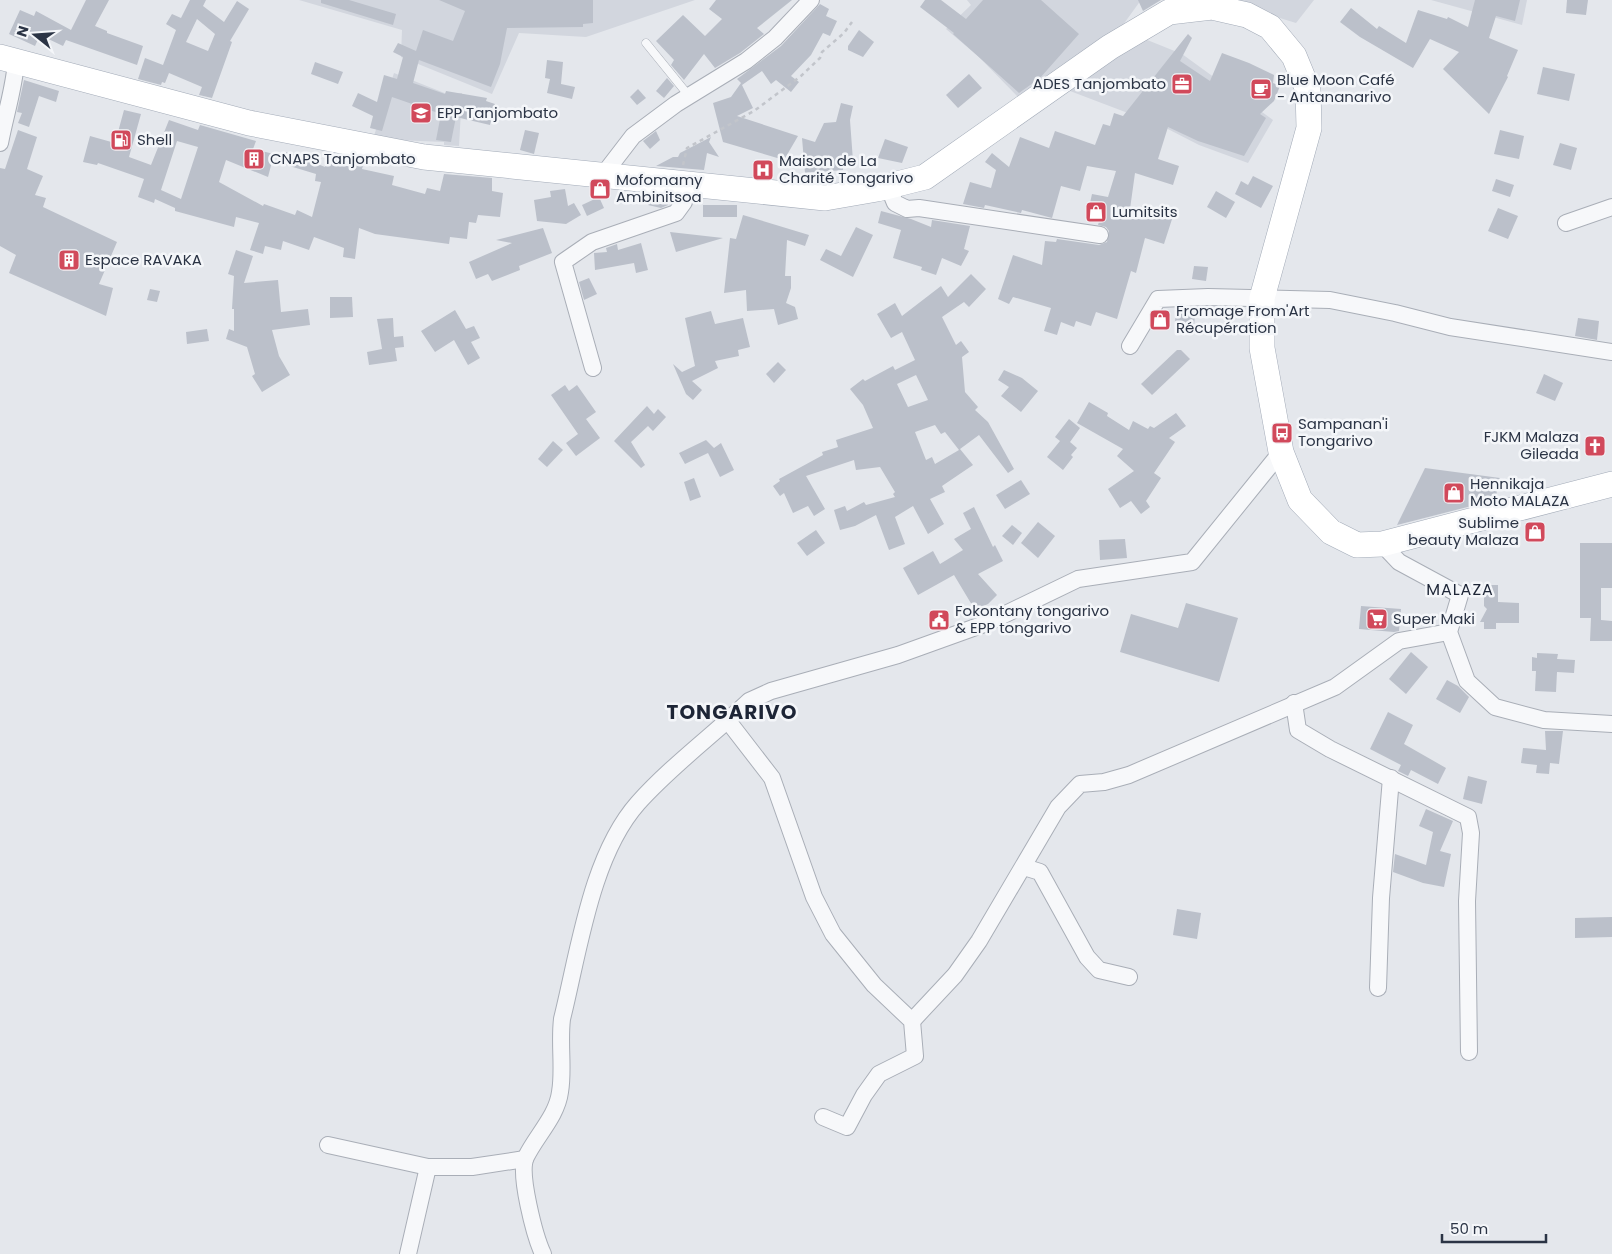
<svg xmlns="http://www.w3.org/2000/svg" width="1612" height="1254" font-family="Poppins,sans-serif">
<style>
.built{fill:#d2d6de}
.building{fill:#bbc0ca;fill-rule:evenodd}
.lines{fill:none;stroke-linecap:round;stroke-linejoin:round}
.lane-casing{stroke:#a9aeb7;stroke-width:9}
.street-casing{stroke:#a9aeb7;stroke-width:18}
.primary-casing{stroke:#a3abb8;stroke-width:26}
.path{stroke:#c2c5cb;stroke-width:2.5;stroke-dasharray:4 4;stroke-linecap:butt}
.lane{stroke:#f7f8fa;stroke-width:8}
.street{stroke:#f7f8fa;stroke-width:16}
.primary{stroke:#fff;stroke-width:25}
.labels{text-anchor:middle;stroke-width:5;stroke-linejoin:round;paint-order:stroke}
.poi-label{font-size:15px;fill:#2b3445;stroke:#f4f6f9;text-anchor:start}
.neighbourhood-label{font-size:16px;letter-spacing:1px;fill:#1d2536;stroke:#f4f6f9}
.district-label{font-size:20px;font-weight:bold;letter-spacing:1px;fill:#1d2536;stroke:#f4f6f9}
</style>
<rect width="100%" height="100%" fill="#e4e7ec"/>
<!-- built -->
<g class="built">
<polygon points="299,0 695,0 586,37 519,33 492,94 401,57 402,30"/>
<polygon points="967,0 1141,0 1120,29 1182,54 1273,120 1248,163 1199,145 1162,126 1049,83 1023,102 979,57 946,29 971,5"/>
<polygon points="1222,0 1314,0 1296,23"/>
<polygon points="1431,0 1527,0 1522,25"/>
<polygon points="394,73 447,94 462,93 459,146 444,145 444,142 373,139"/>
</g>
<!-- building -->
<g class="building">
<polygon points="86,0 109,0 95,26 107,31 107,33 143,46 137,65 66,40 63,46 40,35 35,46 9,34 20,10 34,16 36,11 71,30"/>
<path d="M 190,0 L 206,0 L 203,6 L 224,22 L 237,1 L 249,9 L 230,41 L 232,42 L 212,98 L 199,95 L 202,87 L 169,73 L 165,83 L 162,82 L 161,85 L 138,79 L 145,58 L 163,65 L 176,30 L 166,24 L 172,14 L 181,18 ZM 197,19 L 215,34 L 208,51 L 186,42 Z"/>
<polygon points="321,0 349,0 396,14 393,25 321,3"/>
<polygon points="439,0 593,0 593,23 583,24 583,27 507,28 500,64 491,87 419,60 413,83 445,94 446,91 487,98 486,101 495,104 490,125 456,117 451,142 436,140 441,114 392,97 382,131 370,128 373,116 352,106 358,93 377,102 384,75 397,79 403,57 393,52 398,43 416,51 423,30 453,41 465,11"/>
<polygon points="716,0 792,0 757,28 764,34 740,53 715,68 704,54 684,80 671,65 674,60 656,41 683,15 705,36 722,19 709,9"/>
<polygon points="925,0 941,0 966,19 983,0 1041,0 1079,34 1040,78 1019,93 953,34 954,33 920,7"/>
<polygon points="1138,0 1161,0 1143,11"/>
<polygon points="1475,0 1520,0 1515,21 1496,16 1489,38 1518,50 1507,76 1508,77 1489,114 1443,69 1459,52 1430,39 1413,68 1360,37 1340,22 1351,8 1377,29 1379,26 1406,43 1418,10 1447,19 1448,17 1468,27"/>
<polygon points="1567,0 1588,0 1586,15 1566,13"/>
<polygon points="820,4 829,9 826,16 837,21 830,36 823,33 811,55 791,76 799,82 791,92 776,80 771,84 762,71 742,85 753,108 737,116 798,136 784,160 723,142 713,103 731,97 741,83 737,79 781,46"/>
<polygon points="859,30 874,42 863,57 848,50 848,46"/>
<polygon points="1188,34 1192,38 1180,61 1210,81 1222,53 1249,63 1274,75 1273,83 1280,86 1274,101 1260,114 1266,118 1244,156 1198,141 1168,127 1158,159 1179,166 1173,185 1135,173 1130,209 1159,217 1161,212 1173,216 1164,244 1145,238 1136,273 1131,271 1117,319 1096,312 1091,326 1076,321 1074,327 1061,322 1057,335 1044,331 1051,308 1013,297 1009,304 998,299 1013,255 1042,265 1045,241 1056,242 1057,239 1099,245 1107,242 1109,231 1106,227 1098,225 1101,215 1088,212 1092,194 1108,197 1116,171 1087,166 1080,191 1061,186 1052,218 1022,210 1021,213 985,205 984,208 963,204 970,182 991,188 996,170 985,162 992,153 1009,167 1020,137 1049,148 1055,131 1095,145 1103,124 1110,126 1114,113 1123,116"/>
<polygon points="547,60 563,62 561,84 575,87 572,99 547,93 550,79 545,78"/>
<polygon points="315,62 343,72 338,84 311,74"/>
<polygon points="1543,67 1575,74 1569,101 1537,94"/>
<polygon points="969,74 982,88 958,108 946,95"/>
<polygon points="667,78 674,86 664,98 656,91"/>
<polygon points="24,80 59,91 56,102 39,96 29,127 18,123 22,113 17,112"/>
<polygon points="638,89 646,98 637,105 630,97"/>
<polygon points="841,103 853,106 850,120 853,161 842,162 843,170 805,173 802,138 815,142 824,123 836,122"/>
<path d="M 124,110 L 141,114 L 129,157 L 151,165 L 169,120 L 198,130 L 200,125 L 256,141 L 253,149 L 274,154 L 268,177 L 226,160 L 219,182 L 263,206 L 264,204 L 295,215 L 297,210 L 312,217 L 321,182 L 315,181 L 316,174 L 283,164 L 286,152 L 311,159 L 310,161 L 325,167 L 330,155 L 364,162 L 362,169 L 394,176 L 392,185 L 425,194 L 427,188 L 440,191 L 444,174 L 492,178 L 492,191 L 503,193 L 500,217 L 478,215 L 476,223 L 469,222 L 467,239 L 450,237 L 449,244 L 375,234 L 359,228 L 355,259 L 343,257 L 344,248 L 314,237 L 309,250 L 283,241 L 281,250 L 265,246 L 263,254 L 250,250 L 259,223 L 236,217 L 234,227 L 175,211 L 175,208 L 155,199 L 154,203 L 138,197 L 144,179 L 98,163 L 97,165 L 83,162 L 90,136 L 115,143 ZM 177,141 L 198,147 L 181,199 L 161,190 Z"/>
<polygon points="18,130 37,137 27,169 43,176 35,195 46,198 43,207 117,242 99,284 113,288 106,316 9,273 16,255 0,246 0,168 5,169"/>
<polygon points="525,130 539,133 534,154 520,150"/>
<polygon points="1500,130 1524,136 1519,159 1494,154"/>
<polygon points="656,131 660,140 650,149 643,141"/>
<polygon points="711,137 709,142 719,157 707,153 704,170 656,166 673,157 678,157 680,153"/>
<polygon points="885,139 908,147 902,163 878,158"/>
<polygon points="1560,143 1577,148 1571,170 1553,165"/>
<polygon points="1253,176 1273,186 1261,208 1235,194 1241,181 1248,185"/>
<polygon points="1496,179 1514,185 1510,197 1492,191"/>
<polygon points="565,189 568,206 574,203 581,215 566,224 537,221 534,200 551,197 550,191"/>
<polygon points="1216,191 1235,202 1226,218 1207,207"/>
<polygon points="650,195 669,197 668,205 661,208 648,205"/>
<polygon points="599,197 604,208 587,216 582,205"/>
<rect x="703" y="205" width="34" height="12"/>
<polygon points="1498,208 1518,216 1508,239 1488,231"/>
<polygon points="881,211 911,219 931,227 932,220 970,226 964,249 969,251 961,266 942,258 936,275 921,270 922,267 893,258 901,230 878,223"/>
<polygon points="743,215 809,235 805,246 787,240 785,276 791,276 791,288 786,303 795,307 798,319 778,325 774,309 747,311 746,290 724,293 730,238 736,239"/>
<polygon points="856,227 873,235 853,277 820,260 826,249 841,256"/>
<polygon points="543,228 552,253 519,266 520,270 492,281 488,274 476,279 469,262 512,243 496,240"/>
<polygon points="670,232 723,238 676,252"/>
<polygon points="641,243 648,270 636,273 634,263 595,270 594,253 607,252 606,248 617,244 618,250"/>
<polygon points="236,250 253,256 244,283 278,280 281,312 308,309 310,325 272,330 279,356 290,375 262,392 252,376 255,374 247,347 226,339 229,329 234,331 234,309 232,309 234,276 228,274"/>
<polygon points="1194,266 1208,267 1206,281 1192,279"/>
<path d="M 971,274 L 986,289 L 969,307 L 964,302 L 942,317 L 956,345 L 961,341 L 969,352 L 962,357 L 965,392 L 978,407 L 975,410 L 988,422 L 1014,469 L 1008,473 L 979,435 L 960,449 L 973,465 L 942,486 L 945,492 L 930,499 L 944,524 L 928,534 L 913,506 L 895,517 L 905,544 L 889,550 L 876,515 L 855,526 L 840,530 L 834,510 L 845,506 L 847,511 L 864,502 L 866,505 L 895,497 L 893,494 L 895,492 L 880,467 L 856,470 L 854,460 L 806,476 L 825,509 L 814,516 L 808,506 L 793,513 L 784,493 L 780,496 L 773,486 L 780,481 L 779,479 L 823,455 L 822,452 L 838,447 L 836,440 L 873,428 L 863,405 L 850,389 L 863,379 L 865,381 L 893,366 L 895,370 L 915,360 L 902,332 L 891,338 L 877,314 L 895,303 L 902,316 L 941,286 L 948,297 ZM 916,375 L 928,400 L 908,407 L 897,384 ZM 935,425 L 941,434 L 945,432 L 959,450 L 935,464 L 932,457 L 926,460 L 915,432 Z"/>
<polygon points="589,278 597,294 584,300 579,282"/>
<polygon points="150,289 160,291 157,302 147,300"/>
<polygon points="330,297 352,297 353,317 330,318"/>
<polygon points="1176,308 1196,308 1194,325 1175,323"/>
<polygon points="455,310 466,329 474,326 480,338 471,342 480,358 468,365 454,340 435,352 421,331"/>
<polygon points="711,311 715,324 743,318 750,347 738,350 739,356 715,361 718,368 692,381 702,390 693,400 686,394 673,364 682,372 695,366 685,318"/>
<polygon points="393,318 394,337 403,336 404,347 395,348 397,361 369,365 367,352 382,349 377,319"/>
<polygon points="1578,318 1599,321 1597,340 1575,336"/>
<polygon points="207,329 209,341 187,344 186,332"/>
<polygon points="1177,350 1181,350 1190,359 1152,395 1141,384"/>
<polygon points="778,362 786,370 774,383 766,374"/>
<polygon points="1004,370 1022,378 1038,391 1021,412 1001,396 1009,387 998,380"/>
<polygon points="1544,374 1563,383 1555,401 1536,393"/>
<polygon points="565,385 569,391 577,385 596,412 586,419 600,438 576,456 566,443 578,434 551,395"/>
<polygon points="1089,402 1108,413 1107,416 1129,430 1133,421 1148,429 1150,426 1154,428 1176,413 1186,426 1169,438 1175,442 1154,473 1161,478 1146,501 1150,507 1141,514 1131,501 1120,508 1108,489 1134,471 1117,456 1123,449 1077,423"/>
<polygon points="647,406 654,414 658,409 666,417 653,431 648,426 631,442 645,465 641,468 614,441"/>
<polygon points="1069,419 1080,428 1070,442 1077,448 1071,455 1073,457 1063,470 1047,457 1060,441 1055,437"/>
<polygon points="706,440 714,448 721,443 734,470 720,477 708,453 685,464 679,453"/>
<polygon points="553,441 563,450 547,467 538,459"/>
<polygon points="1425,468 1500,478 1495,500 1397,525"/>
<polygon points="694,478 701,497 690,501 684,482"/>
<polygon points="1021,480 1030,494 1005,509 996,495"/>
<polygon points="974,507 993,547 995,545 1003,561 978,574 997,595 988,604 975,610 954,575 918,595 903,568 933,551 940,564 963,550 954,539 971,529 963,513"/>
<polygon points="1038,522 1055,536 1038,558 1021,543"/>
<polygon points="1012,525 1022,533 1013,545 1002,536"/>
<polygon points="816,530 825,543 807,556 797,543"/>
<polygon points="1125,539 1127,558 1100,560 1099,540"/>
<polygon points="1580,543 1612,543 1612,588 1601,588 1601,620 1612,621 1612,641 1590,641 1591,618 1580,618"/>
<polygon points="1484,585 1498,585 1498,602 1519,603 1519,623 1496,623 1496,629 1484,629 1484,622 1480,622 1487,609 1484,606"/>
<polygon points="1186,603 1238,618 1219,682 1120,652 1131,614 1178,628"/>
<polygon points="1361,606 1401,609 1399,631 1394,632 1359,629"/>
<polygon points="1411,652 1428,667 1406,694 1389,679"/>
<polygon points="1537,653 1558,654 1557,659 1575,660 1574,673 1557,672 1556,692 1535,691 1536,671 1532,671 1532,657 1537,658"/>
<polygon points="1447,680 1458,686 1469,697 1460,713 1436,699"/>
<polygon points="1388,712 1413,725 1404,744 1446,768 1438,784 1411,770 1408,776 1398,771 1401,765 1370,749"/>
<polygon points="1545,731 1563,731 1559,764 1550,763 1549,774 1536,773 1537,765 1521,763 1523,748 1546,750"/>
<polygon points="1468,776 1487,781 1482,804 1463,799"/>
<polygon points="1426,809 1453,821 1440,851 1451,854 1444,887 1423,883 1393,872 1395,854 1426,865 1433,832 1419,826"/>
<polygon points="1177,909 1201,913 1197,939 1173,935"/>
<polygon points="1612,917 1612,937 1575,938 1575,918"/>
</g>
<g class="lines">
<!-- lane casing -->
<g class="lane-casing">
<polyline id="lane" points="646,43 689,96"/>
</g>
<!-- street casing -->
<g class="street-casing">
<g id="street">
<path d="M 0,143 C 5,116 14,89 16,62"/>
<polyline points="603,175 633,136 676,104 746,61 775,38 811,0"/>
<polyline points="888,186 895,203 907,209 919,208 1100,235"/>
<polyline points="1566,223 1612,207"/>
<polyline points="1130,346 1158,299 1208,297 1330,300 1395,313 1450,327 1612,352"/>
<polyline points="593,368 563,262 592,242 676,213 684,202 682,184"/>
<polyline points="1382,544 1399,562 1460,595 1449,632 1467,681 1495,707 1544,720 1612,724"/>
<polyline points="1294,703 1298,730 1330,749 1468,817 1471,833 1467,901 1469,1052"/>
<polyline points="728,721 772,778 814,897 833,934 874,985 912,1021 915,1056 879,1074 864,1095 847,1127 823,1117"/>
<polyline points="1024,867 1040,872 1087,957 1099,970 1129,977"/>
<polyline points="1378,988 1381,898 1391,778"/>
<polyline points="912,1021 955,975 979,941 1058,807 1080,784 1104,782 1129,775 1335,687 1399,641 1449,632"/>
<polyline points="328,1145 428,1167 472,1167 525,1159"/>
<polyline points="408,1254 428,1167"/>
<path d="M 543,1254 C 535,1237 518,1173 526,1157 C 536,1136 557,1116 560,1092 C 564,1070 559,1044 562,1019 C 579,951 591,856 638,803 C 671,766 713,735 749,701 L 771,691 L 898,655 L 987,623 L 1078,579 L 1192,562 L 1281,452"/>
</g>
</g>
<!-- primary casing -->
<g class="primary-casing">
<polyline id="primary" points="0,57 249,123 424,157 825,198 877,189 925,177 1110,47 1169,12 1212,7 1247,15 1270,27 1294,56 1308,90 1309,128 1262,298 1262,348 1281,452 1300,500 1331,532 1357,545 1382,544 1612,484"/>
</g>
<!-- path -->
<polyline class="path" points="683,165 687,148 754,111 801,76 820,58 822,52 844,33 852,22"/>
<!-- lane -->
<use href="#lane" class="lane"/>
<!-- street -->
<use href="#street" class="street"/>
<!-- primary -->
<use href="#primary" class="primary"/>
</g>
<!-- icons -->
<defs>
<g id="office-square" transform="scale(1.125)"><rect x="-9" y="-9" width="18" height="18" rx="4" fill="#d1495b" stroke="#f4f6f9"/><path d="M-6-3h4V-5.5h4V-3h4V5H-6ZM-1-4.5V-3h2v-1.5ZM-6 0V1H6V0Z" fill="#fff"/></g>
<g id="cafe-square" transform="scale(1.125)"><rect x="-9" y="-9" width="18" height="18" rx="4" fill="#d1495b" stroke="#f4f6f9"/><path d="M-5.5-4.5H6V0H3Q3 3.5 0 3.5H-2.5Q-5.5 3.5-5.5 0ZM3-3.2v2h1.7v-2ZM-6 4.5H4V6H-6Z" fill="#fff"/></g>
<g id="school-square" transform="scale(1.125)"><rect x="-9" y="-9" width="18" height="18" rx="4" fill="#d1495b" stroke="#f4f6f9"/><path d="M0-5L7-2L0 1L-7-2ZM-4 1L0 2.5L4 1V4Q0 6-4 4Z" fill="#fff"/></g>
<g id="fuel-square" transform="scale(1.125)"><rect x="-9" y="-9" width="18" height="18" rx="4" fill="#d1495b" stroke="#f4f6f9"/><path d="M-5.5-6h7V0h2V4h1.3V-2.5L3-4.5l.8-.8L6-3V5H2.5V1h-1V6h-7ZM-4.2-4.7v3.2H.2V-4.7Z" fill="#fff"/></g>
<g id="building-square" transform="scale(1.125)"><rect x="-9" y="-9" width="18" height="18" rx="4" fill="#d1495b" stroke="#f4f6f9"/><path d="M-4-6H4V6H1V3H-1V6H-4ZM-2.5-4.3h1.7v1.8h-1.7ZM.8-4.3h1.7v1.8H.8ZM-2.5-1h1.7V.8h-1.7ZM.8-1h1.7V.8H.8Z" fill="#fff"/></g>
<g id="hospital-square" transform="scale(1.125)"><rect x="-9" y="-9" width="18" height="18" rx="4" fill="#d1495b" stroke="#f4f6f9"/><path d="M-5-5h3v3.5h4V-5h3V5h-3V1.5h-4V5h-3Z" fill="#fff"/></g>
<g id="shop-square" transform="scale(1.125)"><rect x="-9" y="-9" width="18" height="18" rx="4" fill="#d1495b" stroke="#f4f6f9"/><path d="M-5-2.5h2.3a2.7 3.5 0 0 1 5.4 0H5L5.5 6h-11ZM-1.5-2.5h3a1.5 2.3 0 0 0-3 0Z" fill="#fff"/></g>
<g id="bus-square" transform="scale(1.125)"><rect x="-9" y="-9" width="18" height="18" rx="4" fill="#d1495b" stroke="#f4f6f9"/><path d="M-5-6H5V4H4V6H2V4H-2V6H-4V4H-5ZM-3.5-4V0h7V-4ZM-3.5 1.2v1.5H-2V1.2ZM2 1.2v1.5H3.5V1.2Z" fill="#fff"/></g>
<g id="church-square" transform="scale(1.125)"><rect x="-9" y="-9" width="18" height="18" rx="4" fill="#d1495b" stroke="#f4f6f9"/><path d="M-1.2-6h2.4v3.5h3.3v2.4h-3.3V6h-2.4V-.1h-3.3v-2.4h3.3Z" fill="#fff"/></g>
<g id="supermarket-square" transform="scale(1.125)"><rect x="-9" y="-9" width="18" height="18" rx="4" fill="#d1495b" stroke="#f4f6f9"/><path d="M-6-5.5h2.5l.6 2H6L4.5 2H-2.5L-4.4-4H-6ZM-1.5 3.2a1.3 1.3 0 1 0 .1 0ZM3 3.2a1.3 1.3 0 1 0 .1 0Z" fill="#fff"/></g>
<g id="civic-square" transform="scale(1.125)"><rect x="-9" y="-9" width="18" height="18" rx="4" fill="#d1495b" stroke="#f4f6f9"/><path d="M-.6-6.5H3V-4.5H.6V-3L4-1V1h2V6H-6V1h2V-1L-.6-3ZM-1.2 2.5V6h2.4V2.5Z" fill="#fff"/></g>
</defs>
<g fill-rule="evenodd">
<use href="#office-square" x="1182" y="84"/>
<use href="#cafe-square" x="1261" y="89"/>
<use href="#school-square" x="421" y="113"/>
<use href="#fuel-square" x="121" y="140"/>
<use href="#building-square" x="254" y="159"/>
<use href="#hospital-square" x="763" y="170"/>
<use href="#shop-square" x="600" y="189"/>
<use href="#shop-square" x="1096" y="212"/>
<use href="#building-square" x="69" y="260"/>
<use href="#shop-square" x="1160" y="320"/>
<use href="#bus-square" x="1282" y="433"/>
<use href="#church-square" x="1595" y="446"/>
<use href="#shop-square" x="1454" y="493"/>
<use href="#shop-square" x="1535" y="532"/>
<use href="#supermarket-square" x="1377" y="619"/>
<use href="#civic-square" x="939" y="620"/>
</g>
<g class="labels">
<!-- poi labels -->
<g class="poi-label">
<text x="1277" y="85">Blue Moon Café<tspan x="1277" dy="17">- Antananarivo</tspan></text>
<text x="1166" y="89" text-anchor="end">ADES Tanjombato</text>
<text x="437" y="118">EPP Tanjombato</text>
<text x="137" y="145">Shell</text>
<text x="270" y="164">CNAPS Tanjombato</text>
<text x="779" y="166">Maison de La<tspan x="779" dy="17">Charité Tongarivo</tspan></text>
<text x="616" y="185">Mofomamy<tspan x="616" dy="17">Ambinitsoa</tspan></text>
<text x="1112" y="217">Lumitsits</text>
<text x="85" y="265">Espace RAVAKA</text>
<text x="1176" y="316">Fromage From'Art<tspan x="1176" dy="17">Récupération</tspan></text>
<text x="1298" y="429">Sampanan'i<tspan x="1298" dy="17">Tongarivo</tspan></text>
<text x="1579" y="442" text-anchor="end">FJKM Malaza<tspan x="1579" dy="17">Gileada</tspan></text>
<text x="1470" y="489">Hennikaja<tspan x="1470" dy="17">Moto MALAZA</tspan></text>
<text x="1519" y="528" text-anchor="end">Sublime<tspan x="1519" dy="17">beauty Malaza</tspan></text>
<text x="955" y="616">Fokontany tongarivo<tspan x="955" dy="17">&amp; EPP tongarivo</tspan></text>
<text x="1393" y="624">Super Maki</text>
</g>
<!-- neighbourhood labels -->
<g class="neighbourhood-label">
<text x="1460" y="595">MALAZA</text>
</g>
<!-- district labels -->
<g class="district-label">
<text x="732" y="719">TONGARIVO</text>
</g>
</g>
<!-- north arrow -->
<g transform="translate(35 35) rotate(287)" stroke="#f4f6f9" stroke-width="4" paint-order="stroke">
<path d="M0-4L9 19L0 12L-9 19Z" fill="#2b3445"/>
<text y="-8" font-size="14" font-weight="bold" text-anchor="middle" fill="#2b3445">N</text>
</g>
<!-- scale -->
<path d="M1442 1234v8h104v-8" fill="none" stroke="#2b3445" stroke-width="2.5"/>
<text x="1450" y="1234" font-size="15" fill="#2b3445" stroke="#f4f6f9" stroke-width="4" paint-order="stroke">50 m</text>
</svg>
